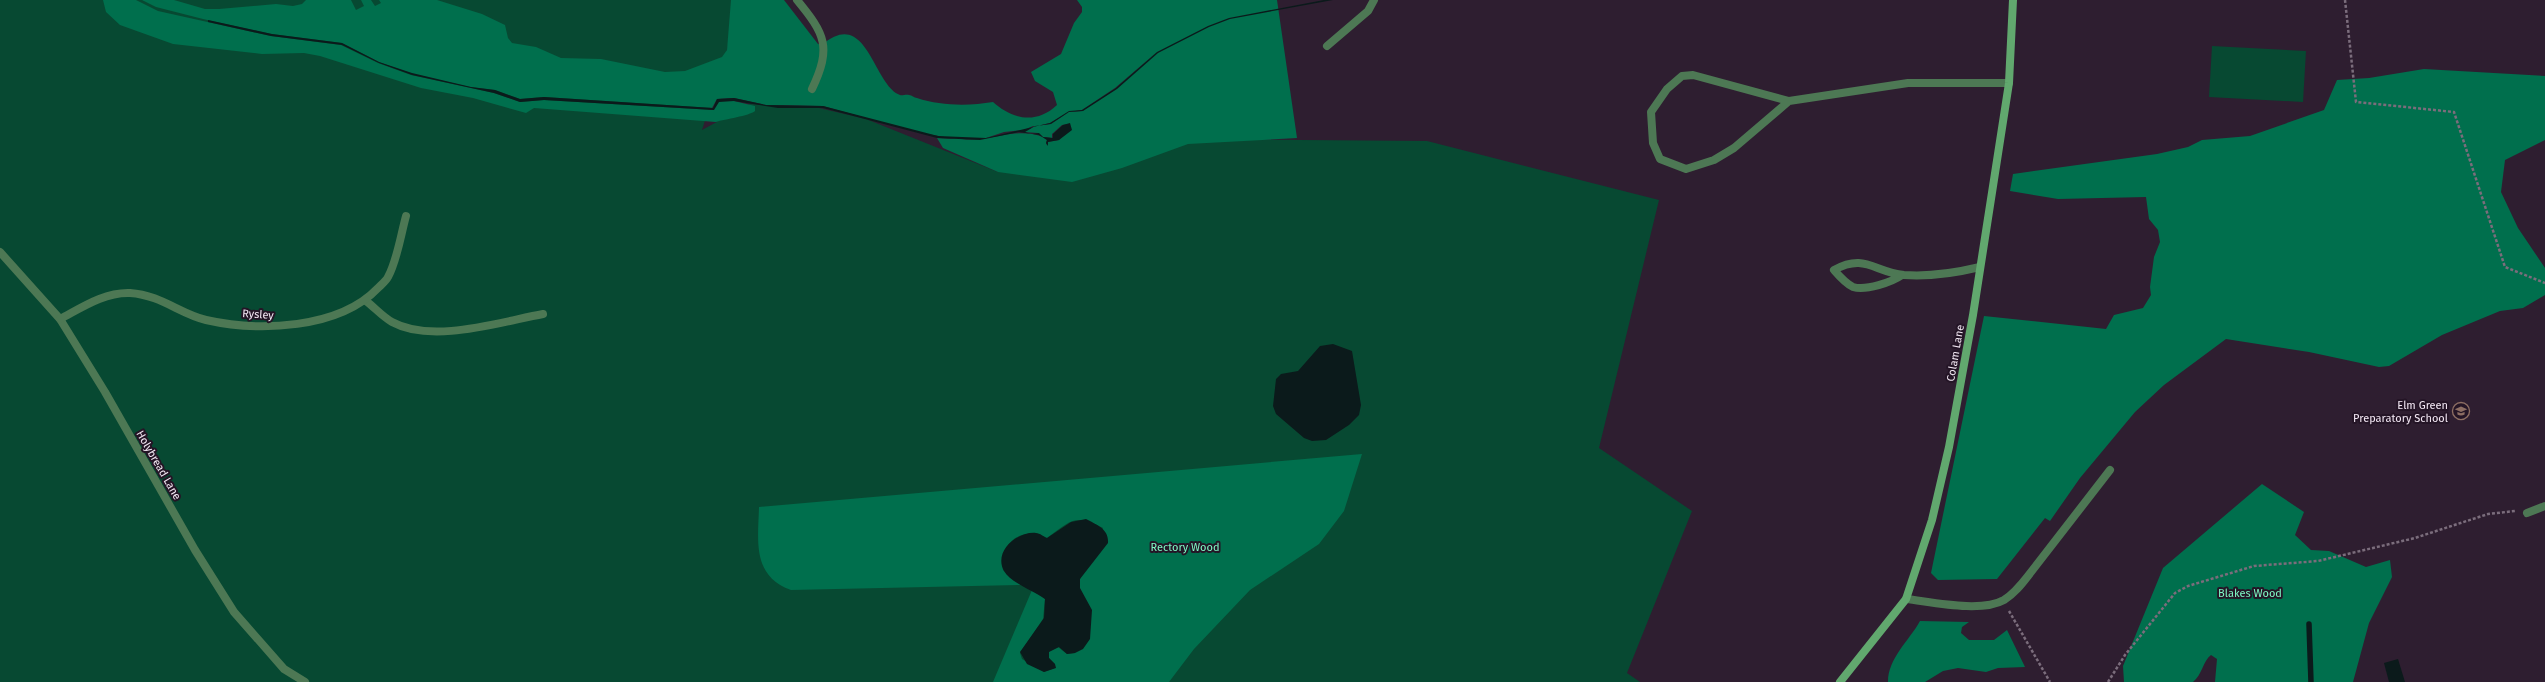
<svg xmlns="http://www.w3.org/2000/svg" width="2545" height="682" font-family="'Fira Sans',sans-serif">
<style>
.green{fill:#074932}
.forest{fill:#006f4d;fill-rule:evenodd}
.water{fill:#0b1a1b}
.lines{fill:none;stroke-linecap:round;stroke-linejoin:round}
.stream{stroke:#0b1a1b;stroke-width:5.5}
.path{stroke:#7b6d7c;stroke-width:2.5;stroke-dasharray:3 2;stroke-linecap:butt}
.lane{stroke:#4d7854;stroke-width:8}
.street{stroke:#4d7854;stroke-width:8}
.secondary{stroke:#61a86e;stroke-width:8}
.labels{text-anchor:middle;stroke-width:4;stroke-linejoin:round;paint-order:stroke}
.street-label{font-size:11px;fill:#f4e9f5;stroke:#241526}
.poi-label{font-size:11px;fill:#f4e9f5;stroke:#241526;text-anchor:end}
.park-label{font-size:11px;fill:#7ff9c5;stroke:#241526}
</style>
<rect width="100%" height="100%" fill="#2e1e30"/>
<!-- green -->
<g class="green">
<polygon points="0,0 736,0 727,50 702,130 750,104 819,108 866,119 998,172 1189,139 1427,141 1659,200 1599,448 1692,511 1627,673 1640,682 0,682"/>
<polygon points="2212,46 2306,51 2303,102 2209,97"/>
</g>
<!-- forest -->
<g class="forest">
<path d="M 103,0 L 136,0 L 158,11 L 203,21 L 271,36 L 341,45 L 378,63 L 411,75 L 494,93 L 520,102 L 544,100 L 713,110 L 718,101 L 734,101 L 755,106 L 755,111 C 749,116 725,119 716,122 L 534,108 L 526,113 L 473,98 L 421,88 L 320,56 L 304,53 L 262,54 L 173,44 L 120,25 L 106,12 Z"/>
<path d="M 142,0 L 174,0 L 205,9 L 219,9 L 276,4 L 293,6 L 302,4 L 306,0 L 351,0 L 356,10 L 364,6 L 361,0 L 371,0 L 375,6 L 381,3 L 379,0 L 437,0 L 482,14 L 505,25 L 508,38 L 512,43 L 536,47 L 561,58 L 601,59 L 665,72 L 685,71 L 722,57 L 727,50 L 731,0 L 784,0 L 818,44 L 822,45 C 867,6 873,85 900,95 C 902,96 906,94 909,95 C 912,95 914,98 917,98 C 941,106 969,106 993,102 C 1012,119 1036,125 1057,105 L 1053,92 L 1035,81 L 1031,72 L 1061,54 L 1074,23 L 1082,12 L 1082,7 L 1077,0 L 1277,0 L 1297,138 L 1188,144 L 1122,168 L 1072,182 L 998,172 L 943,148 L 937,138 L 956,139 L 916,132 L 823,106 L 766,105 L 734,98 L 717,99 L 712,108 L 544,97 L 520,99 L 495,90 L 470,87 L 412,74 L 379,62 L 342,43 L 271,34 L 203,19 L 156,7 ZM 1157,52 L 1116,89 L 1082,111 L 1069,112 L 1050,124 L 1037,126 L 1050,123 L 1069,112 L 1082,110 L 1115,88 ZM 1069,124 L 1059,140 L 1047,142 L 1047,145 L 1046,143 L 1047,140 L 1043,137 L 1052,138 L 1052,134 L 1062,125 ZM 1033,126 L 1035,126 L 1024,132 L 1038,133 L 1043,137 C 1015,126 990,143 962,139 L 986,138 L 1004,132 L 1024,130 Z"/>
<polygon points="2424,69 2545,76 2545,140 2505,160 2501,192 2518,228 2545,268 2545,295 2523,308 2500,311 2442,335 2389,366 2379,367 2309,352 2226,339 2164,385 2135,412 2080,478 2050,521 2045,518 1997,579 1938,580 1931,573 1984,316 2106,329 2114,315 2143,308 2151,295 2150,287 2154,257 2160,242 2158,230 2149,219 2146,197 2058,199 2010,191 2013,174 2157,154 2188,147 2202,140 2250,136 2324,110 2337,80 2369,78"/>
<path d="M 1362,454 L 1344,511 L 1319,544 L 1250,590 L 1194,649 L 1169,682 L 993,682 L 1032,590 L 1045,599 L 1043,619 L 1020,653 L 1022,659 L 1044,672 L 1055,668 L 1055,664 L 1049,658 L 1048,652 L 1058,647 L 1067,654 L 1075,653 L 1080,579 L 1103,528 C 1074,513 1071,521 1047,538 C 1021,525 1000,543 1003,570 L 1021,585 L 791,590 C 752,576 758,541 759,507 Z"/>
<path d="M 2262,484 L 2304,512 L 2295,535 L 2311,550 L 2329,551 L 2366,567 L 2390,560 L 2392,577 L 2369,623 L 2353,682 L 2215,682 L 2217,659 L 2211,655 C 2203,661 2202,675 2193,682 L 2124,682 L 2123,666 L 2163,568 Z"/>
<path d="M 1920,621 L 1969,622 L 1962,627 L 1961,633 L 1969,640 L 1994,640 L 2007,630 L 2025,667 L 1998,668 L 1986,672 L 1958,668 L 1943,671 L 1925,682 L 1888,682 C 1888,658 1909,641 1920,621 Z"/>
</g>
<!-- water -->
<g class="water">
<polygon points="1324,0 1333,0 1230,19 1209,27 1158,53 1117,89 1083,111 1069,112 1051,124 1035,126 1025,132 1031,134 1039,133 1043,137 1053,138 1053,134 1063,125 1070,123 1072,130 1059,140 1048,142 1048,146 1046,143 1047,140 1039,135 1019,132 980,140 937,138 823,108 778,108 734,101 719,102 714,110 544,100 520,102 494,93 412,75 379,63 342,45 271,36 208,22 208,20 272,34 342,43 379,62 412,73 471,87 495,90 520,99 544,97 713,108 717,99 734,98 766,105 823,106 938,136 986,138 1050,123 1069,111 1082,110 1116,88 1157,52 1208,26 1229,18"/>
<polygon points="1333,344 1352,351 1361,405 1359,415 1349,425 1326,440 1312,441 1304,438 1276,414 1273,406 1276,379 1281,374 1298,371 1320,346"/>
<path d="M 1086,519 C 1097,525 1109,529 1108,543 L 1080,579 L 1080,588 L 1092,610 L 1090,639 L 1083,649 L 1075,653 L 1067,654 L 1059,647 L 1049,652 L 1049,658 L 1055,664 L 1056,668 L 1044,672 L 1027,664 L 1020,652 L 1044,618 L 1045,599 C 1034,591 1011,583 1004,571 C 993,551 1018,531 1036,533 C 1040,533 1044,537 1047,538 L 1071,522 Z"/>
<polygon points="2398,659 2405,682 2389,682 2384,663"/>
</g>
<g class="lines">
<!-- stream -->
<polyline class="stream" points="2309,624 2311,682"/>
<!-- path -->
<g class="path">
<polyline points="2345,0 2356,102 2454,112 2505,267 2545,283"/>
<polyline points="2009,611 2050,682"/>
<polyline points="2108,682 2125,655 2175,593 2188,586 2254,566 2318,561 2415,538 2488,514 2515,511"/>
</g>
<!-- lane -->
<g class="lane">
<path d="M 797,0 C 825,34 832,47 812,89"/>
<polyline points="1327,46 1368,11 1374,0"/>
<polyline points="1789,101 1693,75 1682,76 1667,89 1651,112 1653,143 1660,159 1686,169 1714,160 1734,148 1789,101 1908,83 2009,83"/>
<path d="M 1902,275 C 1892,282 1866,291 1853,287 C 1845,283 1840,277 1834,270 C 1865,253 1874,272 1904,275 C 1930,277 1955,273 1980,267"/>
<path d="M 366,301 C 374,307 383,317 392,322 C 432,344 500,322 543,314"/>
<polyline points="2527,513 2545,506"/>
<path d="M 1906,599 C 1932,602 1981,613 2004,600 C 2014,594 2021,585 2028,576 L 2110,470"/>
</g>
<!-- street -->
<g class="street">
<polyline points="0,252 60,319 105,392 195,550 234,612 284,669 305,682"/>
<path d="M 60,319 C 81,308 104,292 130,293 C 161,295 180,314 206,320 C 259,332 339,329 378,288 C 381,285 386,281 388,277 C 397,261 401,234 406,216"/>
</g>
<!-- secondary -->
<polyline class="secondary" points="1840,682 1906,599 1932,520 1949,447 1973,315 2009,83 2013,0"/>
</g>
<!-- icons -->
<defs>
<g id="school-ring" transform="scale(0.9)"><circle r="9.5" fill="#241526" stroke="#8d6e63" stroke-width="1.5"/><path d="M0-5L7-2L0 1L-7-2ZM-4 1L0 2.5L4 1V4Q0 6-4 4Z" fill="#8d6e63"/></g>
</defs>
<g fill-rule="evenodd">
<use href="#school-ring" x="2461" y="411"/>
</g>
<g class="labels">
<!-- street labels -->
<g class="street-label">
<text transform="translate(258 314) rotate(4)" y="4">Rysley</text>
<text transform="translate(1955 353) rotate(-80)" y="4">Colam Lane</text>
<text transform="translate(159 465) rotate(60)" y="4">Holybread Lane</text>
</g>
<!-- poi labels -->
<g class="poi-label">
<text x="2448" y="409">Elm Green<tspan x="2448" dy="13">Preparatory School</tspan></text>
</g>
<!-- park labels -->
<g class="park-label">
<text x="1185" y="551">Rectory Wood</text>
<text x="2250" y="597">Blakes Wood</text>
</g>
</g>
</svg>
